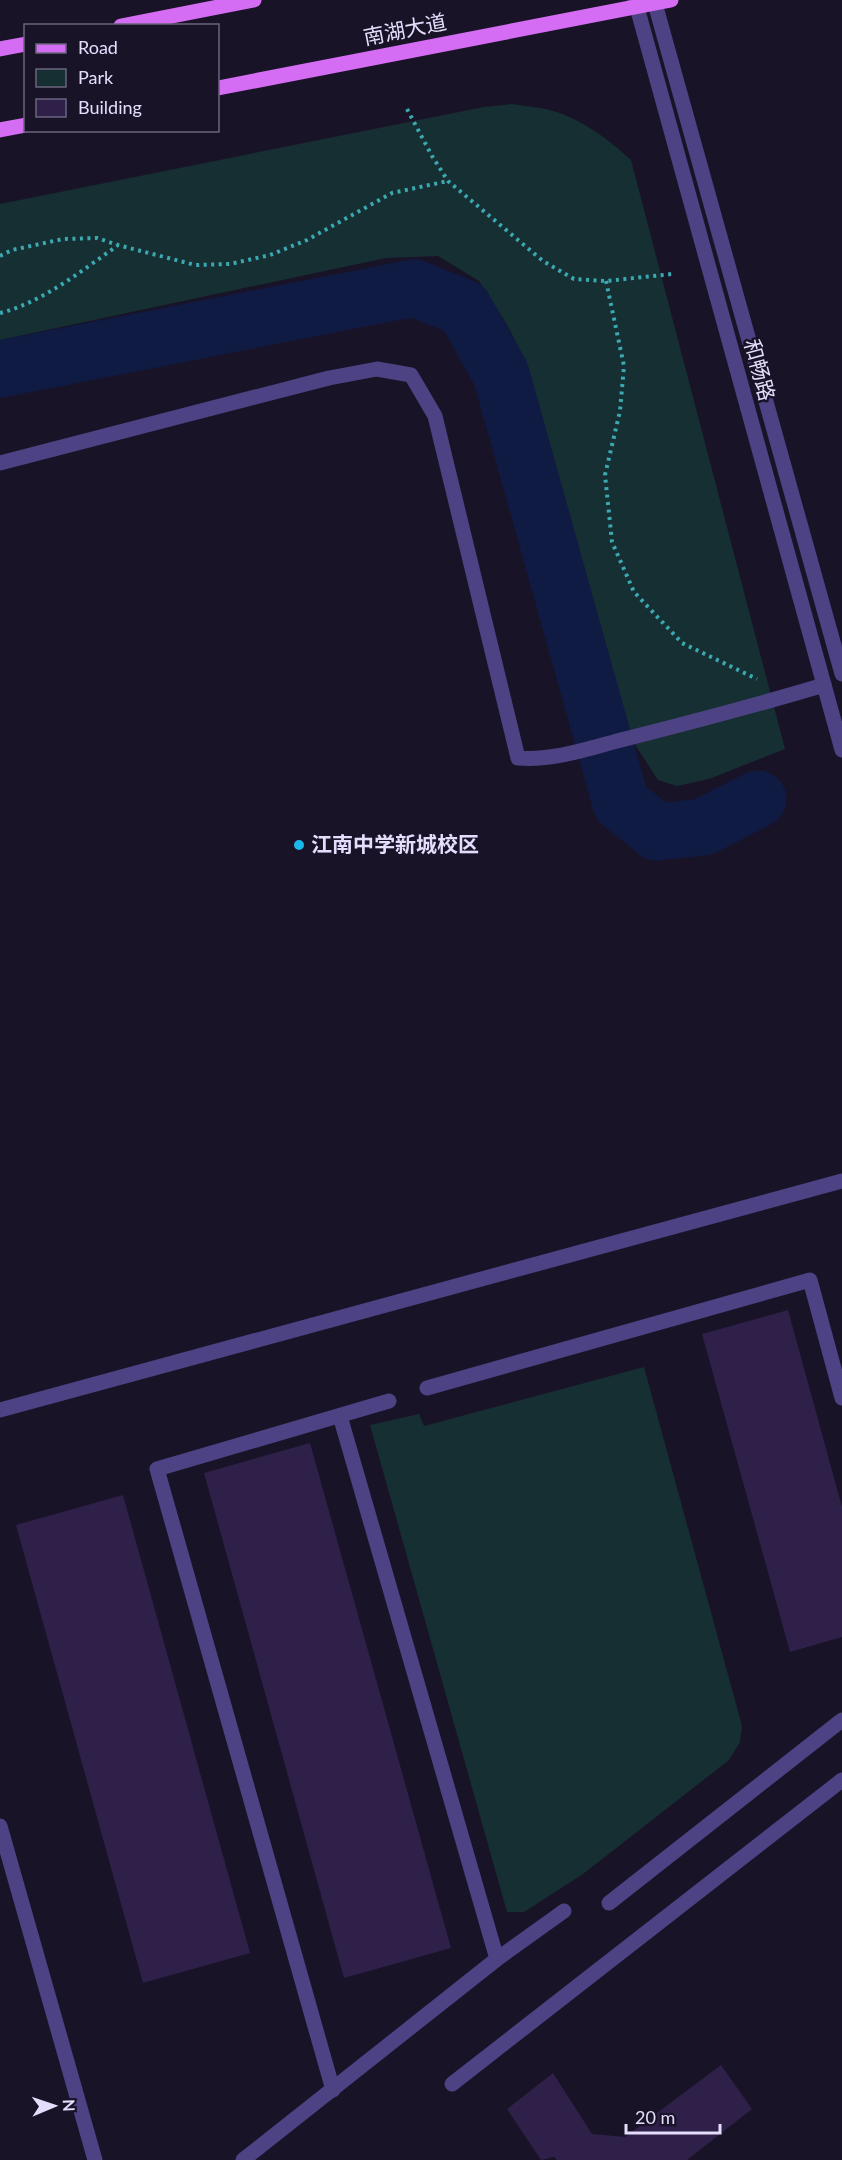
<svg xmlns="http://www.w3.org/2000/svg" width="842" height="2160" font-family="Lato,'Noto Sans SC',sans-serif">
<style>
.green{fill:#162f32}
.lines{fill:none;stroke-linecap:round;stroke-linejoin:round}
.river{stroke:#101b44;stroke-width:57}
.building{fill:#2e2048}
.path{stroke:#3ba8b2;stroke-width:4;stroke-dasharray:3 4.5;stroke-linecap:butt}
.minor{stroke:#4d4283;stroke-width:15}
.major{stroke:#d46df3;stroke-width:15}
.poi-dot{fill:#19b9ec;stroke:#191328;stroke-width:2}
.labels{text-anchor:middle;stroke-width:5;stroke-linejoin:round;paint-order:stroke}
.street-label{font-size:21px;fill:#e5ddfc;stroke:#191328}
.poi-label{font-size:21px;font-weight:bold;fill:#e5ddfc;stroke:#191328;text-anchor:start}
</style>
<rect width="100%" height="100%" fill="#191328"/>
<!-- green -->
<g class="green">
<path d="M 512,104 C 523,106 535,107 546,109 C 579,117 607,138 631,160 L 785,749 L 709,779 L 677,786 L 658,780 L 619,720 L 518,346 L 506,323 L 479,281 L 438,256 L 386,258 L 0,340 L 0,204 L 484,107 Z"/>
<polygon points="644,1367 742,1726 740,1742 729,1760 583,1874 524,1912 507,1912 370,1425 419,1414 424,1426"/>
</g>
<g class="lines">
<!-- river -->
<polyline class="river" points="0,369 414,288 464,308 501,374 621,803 657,832 703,827 758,799"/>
</g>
<!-- building -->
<g class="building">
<polygon points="788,1310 842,1507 842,1637 790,1652 702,1334"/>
<polygon points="310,1443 451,1948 344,1978 204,1473"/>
<polygon points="123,1495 250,1953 143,1983 16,1525"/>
<polygon points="721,2065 752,2109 687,2160 557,2160 554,2157 541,2160 507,2109 553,2073 592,2134 625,2137"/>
</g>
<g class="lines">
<!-- path -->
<g class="path">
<polyline points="407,109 432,156 448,181 543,261 574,279 606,281 672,274"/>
<polyline points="0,256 12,250 63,239 97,238 118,245 195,265 230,264 270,255 307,240 392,193 448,181"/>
<polyline points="606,281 624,366 620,411 605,475 612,542 634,592 682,643 757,679"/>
<path d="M 0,313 C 43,302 81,271 117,246"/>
</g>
<!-- minor -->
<g class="minor">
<polyline points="635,0 842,750"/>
<polyline points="654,0 842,674"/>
<path d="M 0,463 L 329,378 L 377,369 L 411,375 L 435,416 L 518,758 C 553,761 587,749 621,740 C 689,723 757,705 824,685"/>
<polyline points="427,1388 810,1280 842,1398"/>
<polyline points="0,1410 842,1181"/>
<polyline points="340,1416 497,1959"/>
<polyline points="0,1826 95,2160"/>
<polyline points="609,1903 842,1720"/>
<polyline points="452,2084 842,1780"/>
<polyline points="333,2090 157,1469 389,1401"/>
<polyline points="243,2160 497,1959 564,1911"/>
</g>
<!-- major -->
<g class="major">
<polyline points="121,26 254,0"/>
<polyline points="0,49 26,44"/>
<polyline points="218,88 671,0"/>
<polyline points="0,130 26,125"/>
</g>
</g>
<!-- markers -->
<circle class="poi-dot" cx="299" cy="845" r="6"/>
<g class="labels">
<!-- street labels -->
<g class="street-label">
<text transform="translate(405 30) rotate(-11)" y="7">南湖大道</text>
<text transform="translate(759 370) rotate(75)" y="7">和畅路</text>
</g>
<!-- poi labels -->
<g class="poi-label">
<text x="311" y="852">江南中学新城校区</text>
</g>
</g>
<!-- legend -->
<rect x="24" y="24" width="195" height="108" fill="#191328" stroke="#6b647d" stroke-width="1.5"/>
<rect x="36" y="44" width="30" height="9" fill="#d46df3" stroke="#6b647d" stroke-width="1.5"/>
<text x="78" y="54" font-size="18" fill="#e5ddfc">Road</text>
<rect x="36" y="69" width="30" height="18" fill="#162f32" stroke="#6b647d" stroke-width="1.5"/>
<text x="78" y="84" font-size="18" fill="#e5ddfc">Park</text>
<rect x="36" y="99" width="30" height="18" fill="#2e2048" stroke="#6b647d" stroke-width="1.5"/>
<text x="78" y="114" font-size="18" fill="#e5ddfc">Building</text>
<!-- north arrow -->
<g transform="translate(54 2106) rotate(88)" stroke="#191328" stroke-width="4.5" paint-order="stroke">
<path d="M0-4.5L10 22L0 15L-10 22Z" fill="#e5ddfc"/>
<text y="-9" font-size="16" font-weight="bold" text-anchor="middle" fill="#e5ddfc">N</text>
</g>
<!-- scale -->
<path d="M626 2124v9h94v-9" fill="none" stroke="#e5ddfc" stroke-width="3"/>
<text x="635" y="2124" font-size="18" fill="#e5ddfc" stroke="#191328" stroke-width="4.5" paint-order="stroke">20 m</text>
</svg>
